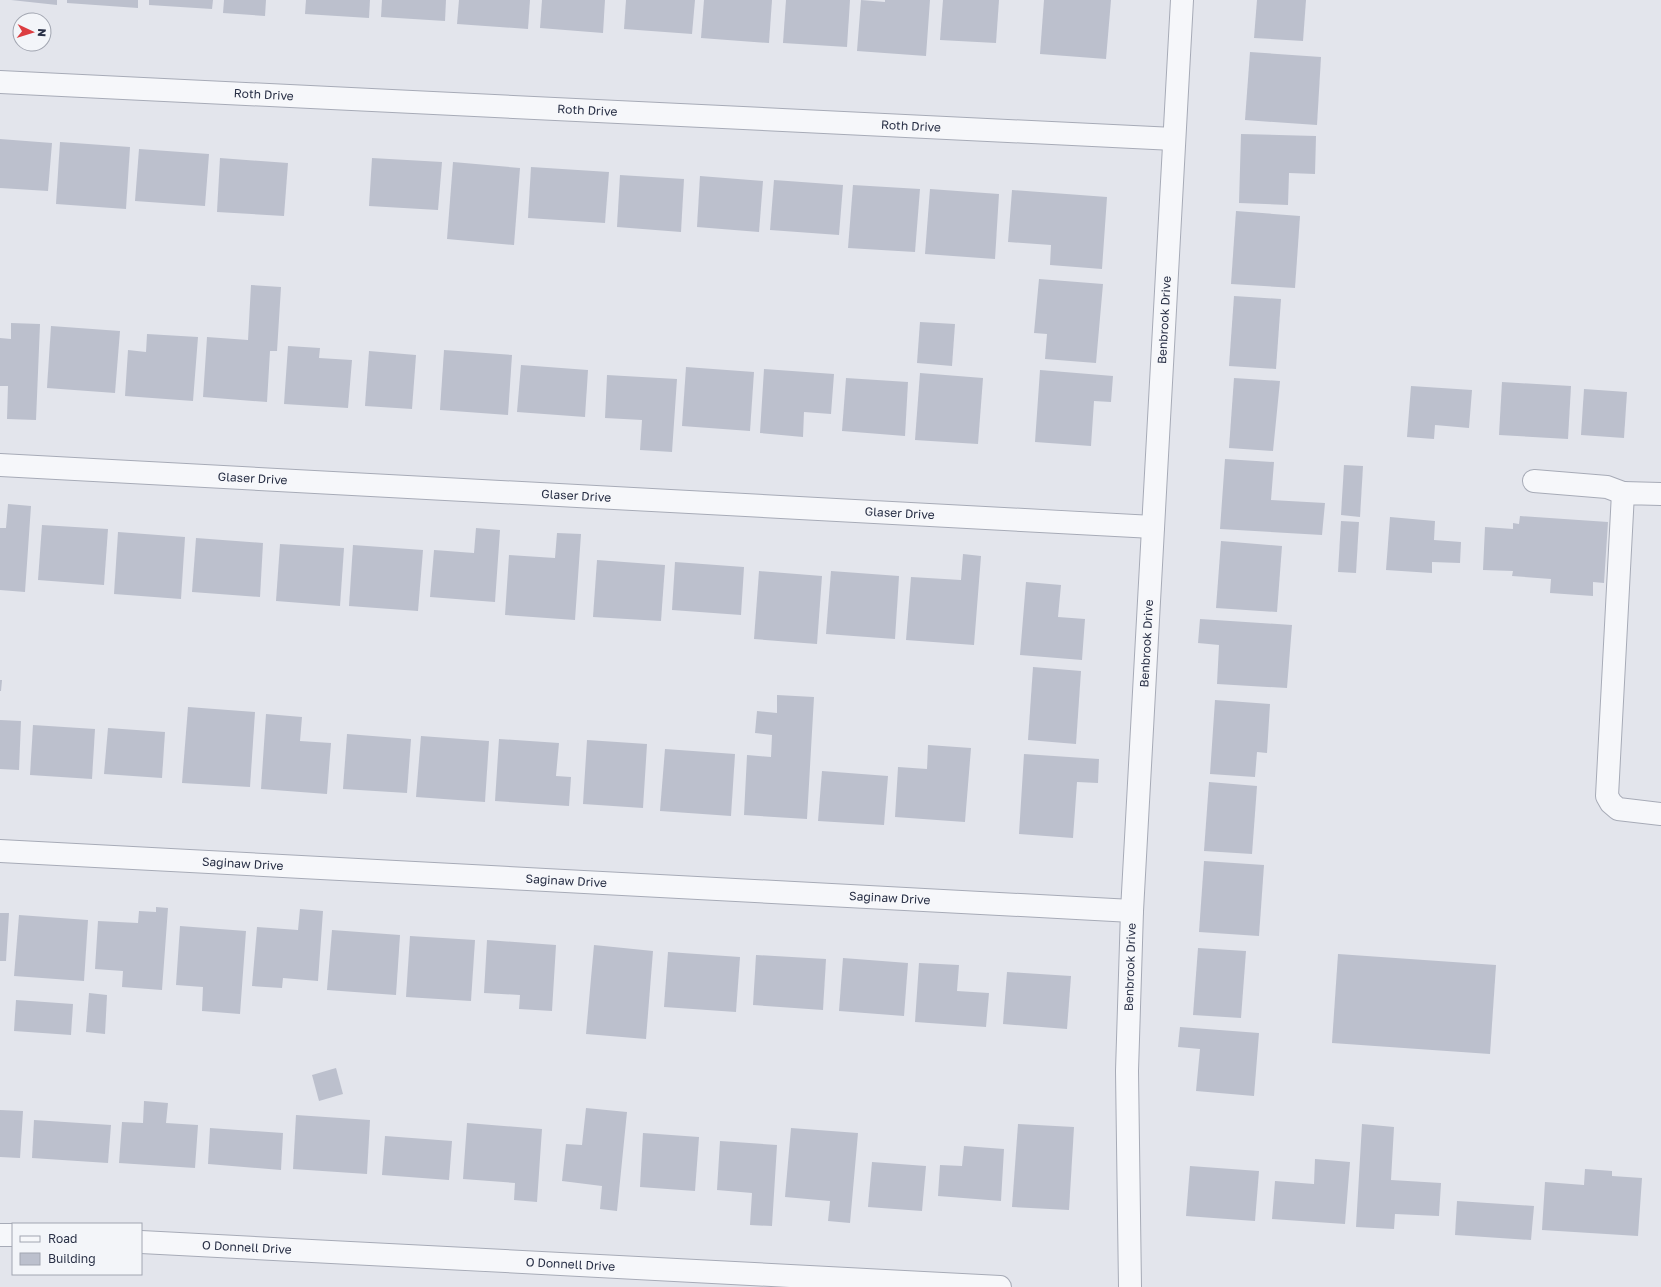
<svg xmlns="http://www.w3.org/2000/svg" width="1661" height="1287" font-family="'Golos Text',sans-serif">
<style>
.building{fill:#bcc0cd}
.lines{fill:none;stroke-linecap:round;stroke-linejoin:round}
.minor-casing{stroke:#a7abb7;stroke-width:24}
.minor{stroke:#f6f7fa;stroke-width:22}
.labels{text-anchor:middle;stroke-width:3;stroke-linejoin:round;paint-order:stroke}
.street-label{font-size:12px;fill:#293046;stroke:#f3f5f9}
</style>
<rect width="100%" height="100%" fill="#e3e5ec"/>
<!-- building -->
<g class="building">
<polygon points="11,0 57,0 57,5"/>
<polygon points="67,0 138,0 138,8 67,3"/>
<polygon points="149,0 213,0 212,9 149,5"/>
<polygon points="224,0 266,0 265,16 223,13"/>
<polygon points="306,0 370,0 369,18 305,14"/>
<polygon points="382,0 446,0 445,21 381,17"/>
<polygon points="459,0 530,0 528,29 457,24"/>
<polygon points="542,0 605,0 603,33 540,28"/>
<polygon points="626,0 695,0 692,34 624,29"/>
<polygon points="704,0 772,0 769,43 701,38"/>
<polygon points="786,0 850,0 847,47 783,43"/>
<polygon points="861,0 885,2 885,0 930,0 926,56 857,51"/>
<polygon points="943,0 999,0 996,43 940,40"/>
<polygon points="1044,0 1111,0 1106,59 1040,54"/>
<polygon points="1257,0 1306,0 1303,41 1254,38"/>
<polygon points="1250,52 1321,57 1317,125 1245,120"/>
<polygon points="1241,134 1316,136 1315,174 1289,173 1288,205 1239,203"/>
<polygon points="0,139 52,143 48,191 0,188"/>
<polygon points="60,142 130,147 126,209 56,204"/>
<polygon points="139,149 209,154 205,206 135,201"/>
<polygon points="220,158 288,163 284,216 217,212"/>
<polygon points="372,158 442,162 438,210 369,206"/>
<polygon points="453,162 520,168 514,245 447,239"/>
<polygon points="531,167 609,172 605,223 528,218"/>
<polygon points="620,175 684,179 681,232 617,227"/>
<polygon points="700,176 763,181 759,232 697,227"/>
<polygon points="774,180 843,185 839,235 770,230"/>
<polygon points="853,185 920,189 915,252 848,248"/>
<polygon points="930,189 999,194 995,259 925,254"/>
<polygon points="1012,190 1107,197 1102,269 1050,265 1051,245 1008,242"/>
<polygon points="1236,211 1300,216 1295,288 1231,284"/>
<polygon points="1039,279 1103,284 1096,363 1045,359 1047,334 1034,333"/>
<polygon points="251,285 281,287 277,351 270,351 267,402 203,397 207,337 248,340"/>
<polygon points="1234,296 1281,299 1276,369 1229,366"/>
<polygon points="920,322 955,324 952,366 917,363"/>
<polygon points="11,323 40,324 36,420 7,419 8,386 0,386 0,338 11,339"/>
<polygon points="51,326 120,331 115,393 47,388"/>
<polygon points="147,334 198,337 193,401 125,396 128,350 146,352"/>
<polygon points="288,346 320,348 319,358 352,360 348,408 284,404"/>
<polygon points="444,350 512,355 508,415 440,410"/>
<polygon points="369,351 416,355 412,409 365,406"/>
<polygon points="521,365 588,370 585,417 517,412"/>
<polygon points="686,367 754,372 750,431 682,426"/>
<polygon points="764,369 834,374 831,414 804,412 803,437 760,433"/>
<polygon points="1040,370 1113,376 1111,402 1094,401 1091,446 1035,442"/>
<polygon points="920,373 983,378 978,444 915,440"/>
<polygon points="607,375 677,379 672,452 640,450 642,420 605,418"/>
<polygon points="846,378 908,382 905,436 842,431"/>
<polygon points="1234,378 1280,381 1273,451 1229,448"/>
<polygon points="1502,382 1571,386 1568,439 1499,435"/>
<polygon points="1411,386 1472,390 1469,428 1435,425 1434,439 1407,437"/>
<polygon points="1584,389 1627,392 1624,438 1581,435"/>
<polygon points="1225,459 1274,462 1271,500 1325,503 1322,535 1220,529"/>
<polygon points="1344,465 1363,466 1360,517 1341,515"/>
<polygon points="8,504 31,506 25,592 0,590 0,528 6,528"/>
<polygon points="1520,516 1608,522 1604,583 1593,582 1593,596 1550,593 1551,579 1512,576 1513,571 1483,570 1485,527 1513,529 1513,523 1519,524"/>
<polygon points="1390,517 1435,521 1434,540 1461,542 1460,563 1432,562 1432,573 1386,570"/>
<polygon points="1341,521 1359,522 1356,573 1338,572"/>
<polygon points="42,525 108,529 104,585 38,580"/>
<polygon points="476,528 500,530 495,602 430,597 434,550 474,553"/>
<polygon points="118,532 185,537 181,599 114,594"/>
<polygon points="557,533 581,534 575,620 505,615 509,555 555,558"/>
<polygon points="196,538 263,543 260,597 192,592"/>
<polygon points="1221,541 1282,546 1277,612 1216,608"/>
<polygon points="280,544 344,548 340,606 276,601"/>
<polygon points="353,545 423,550 418,611 349,606"/>
<polygon points="963,554 981,556 974,645 906,640 911,577 961,580"/>
<polygon points="597,560 665,565 661,621 593,617"/>
<polygon points="675,562 744,567 741,615 672,610"/>
<polygon points="759,571 822,576 817,644 754,639"/>
<polygon points="831,571 899,576 895,639 826,634"/>
<polygon points="1026,582 1061,585 1058,617 1085,619 1082,660 1020,655"/>
<polygon points="1200,619 1292,625 1287,688 1217,684 1219,645 1198,643"/>
<polygon points="1033,667 1081,671 1076,744 1028,740"/>
<polygon points="0,680 2,680 1,691 0,691"/>
<polygon points="777,695 814,697 807,819 744,815 747,755 771,757 772,735 755,733 757,711 777,713"/>
<polygon points="1215,700 1270,704 1267,753 1257,752 1255,777 1210,774"/>
<polygon points="188,707 255,712 250,787 182,783"/>
<polygon points="266,714 302,717 300,741 331,743 327,794 261,789"/>
<polygon points="0,720 21,721 19,770 0,769"/>
<polygon points="33,725 95,729 92,779 30,775"/>
<polygon points="108,728 165,732 162,778 104,774"/>
<polygon points="347,734 411,739 407,793 343,789"/>
<polygon points="421,736 489,741 485,802 416,797"/>
<polygon points="499,739 559,743 556,776 571,777 569,806 495,801"/>
<polygon points="587,740 647,744 643,808 583,804"/>
<polygon points="928,745 971,748 965,822 895,817 898,767 927,769"/>
<polygon points="665,749 735,754 731,816 660,811"/>
<polygon points="1024,754 1099,759 1098,783 1077,782 1073,838 1019,834"/>
<polygon points="822,771 888,776 884,825 818,821"/>
<polygon points="1209,782 1257,786 1252,854 1204,851"/>
<polygon points="1204,861 1264,865 1259,936 1199,932"/>
<polygon points="156,907 168,908 162,990 122,987 123,971 95,969 98,921 138,923 139,911 156,912"/>
<polygon points="300,909 323,911 318,981 283,978 282,988 252,986 257,927 298,930"/>
<polygon points="0,913 9,913 6,961 0,961"/>
<polygon points="19,915 88,920 84,981 14,976"/>
<polygon points="180,926 246,931 240,1014 202,1011 203,987 176,985"/>
<polygon points="332,930 400,935 396,995 327,990"/>
<polygon points="410,936 475,940 471,1001 406,997"/>
<polygon points="487,940 556,945 552,1011 519,1009 520,995 484,993"/>
<polygon points="594,945 653,951 646,1039 586,1034"/>
<polygon points="1198,948 1246,951 1241,1018 1193,1015"/>
<polygon points="668,952 740,957 736,1012 664,1007"/>
<polygon points="1338,954 1496,965 1490,1054 1332,1043"/>
<polygon points="756,955 826,959 823,1010 753,1005"/>
<polygon points="843,958 908,963 904,1016 839,1011"/>
<polygon points="919,963 959,965 957,991 989,993 986,1027 915,1022"/>
<polygon points="1007,972 1071,976 1067,1029 1003,1024"/>
<polygon points="89,993 107,995 105,1034 86,1032"/>
<polygon points="16,1000 73,1004 71,1035 14,1031"/>
<polygon points="1180,1027 1259,1033 1254,1096 1196,1091 1200,1049 1178,1047"/>
<polygon points="336,1068 343,1094 319,1101 312,1075"/>
<polygon points="144,1101 168,1103 166,1123 198,1125 195,1168 119,1163 122,1122 143,1123"/>
<polygon points="586,1108 627,1112 617,1211 600,1209 602,1186 562,1181 566,1144 582,1145"/>
<polygon points="0,1110 23,1111 20,1158 0,1157"/>
<polygon points="296,1115 370,1120 367,1174 293,1169"/>
<polygon points="34,1120 111,1125 108,1163 32,1158"/>
<polygon points="467,1123 542,1129 537,1202 514,1200 515,1183 463,1179"/>
<polygon points="1018,1124 1074,1127 1069,1210 1012,1207"/>
<polygon points="1362,1124 1394,1127 1391,1180 1441,1183 1439,1216 1395,1214 1394,1229 1356,1227"/>
<polygon points="210,1128 283,1133 281,1170 208,1164"/>
<polygon points="791,1128 858,1133 850,1223 828,1221 830,1201 785,1197"/>
<polygon points="643,1133 699,1137 695,1191 640,1187"/>
<polygon points="385,1136 452,1141 449,1180 382,1175"/>
<polygon points="720,1141 777,1145 772,1226 750,1225 752,1193 717,1190"/>
<polygon points="964,1146 1004,1149 1001,1201 938,1196 940,1165 962,1166"/>
<polygon points="1315,1159 1350,1162 1345,1224 1272,1219 1275,1181 1314,1184"/>
<polygon points="872,1162 926,1166 922,1211 868,1207"/>
<polygon points="1190,1166 1259,1171 1255,1221 1186,1216"/>
<polygon points="1585,1169 1612,1171 1612,1176 1642,1178 1638,1236 1542,1230 1545,1182 1584,1185"/>
<polygon points="1457,1201 1534,1206 1531,1240 1455,1235"/>
</g>
<g class="lines">
<!-- minor casing -->
<g class="minor-casing">
<g id="minor">
<path id="s1" d="M 0,82 L 1174,139"/>
<path id="s2" d="M 0,465 L 1153,527"/>
<polyline points="1534,481 1607,487 1623,493"/>
<polyline points="1661,494 1623,493 1607,796 1611,803 1618,809 1661,814"/>
<path id="s3" d="M 0,851 L 1132,911"/>
<polyline points="0,1235 13,1235"/>
<path id="s4" d="M 141,1242 L 1000,1287"/>
<path id="s5" d="M 1130,1287 L 1127,1071 L 1132,911 L 1182,0"/>
</g>
</g>
<!-- minor -->
<use href="#minor" class="minor"/>
</g>
<g class="labels">
<!-- street labels -->
<g class="street-label">
<text dy="4" stroke="none"><textPath href="#s1" startOffset="264">Roth Drive</textPath></text>
<text dy="4" stroke="none"><textPath href="#s1" startOffset="588">Roth Drive</textPath></text>
<text dy="4" stroke="none"><textPath href="#s1" startOffset="912">Roth Drive</textPath></text>
<text dy="4" stroke="none"><textPath href="#s5" startOffset="968">Benbrook Drive</textPath></text>
<text dy="4" stroke="none"><textPath href="#s2" startOffset="253">Glaser Drive</textPath></text>
<text dy="4" stroke="none"><textPath href="#s2" startOffset="577">Glaser Drive</textPath></text>
<text dy="4" stroke="none"><textPath href="#s2" startOffset="901">Glaser Drive</textPath></text>
<text dy="4" stroke="none"><textPath href="#s5" startOffset="644">Benbrook Drive</textPath></text>
<text dy="4" stroke="none"><textPath href="#s3" startOffset="243">Saginaw Drive</textPath></text>
<text dy="4" stroke="none"><textPath href="#s3" startOffset="567">Saginaw Drive</textPath></text>
<text dy="4" stroke="none"><textPath href="#s3" startOffset="891">Saginaw Drive</textPath></text>
<text dy="4" stroke="none"><textPath href="#s5" startOffset="320">Benbrook Drive</textPath></text>
<text dy="4" stroke="none"><textPath href="#s4" startOffset="106">O Donnell Drive</textPath></text>
<text dy="4" stroke="none"><textPath href="#s4" startOffset="430">O Donnell Drive</textPath></text>
</g>
</g>
<!-- legend -->
<rect x="12" y="1223" width="130" height="52" fill="#f3f5f9" stroke="#a2a6b1"/>
<rect x="20" y="1236" width="20" height="6" fill="#f6f7fa" stroke="#a2a6b1"/>
<text x="48" y="1243" font-size="12" fill="#293046">Road</text>
<rect x="20" y="1253" width="20" height="12" fill="#bcc0cd" stroke="#a2a6b1"/>
<text x="48" y="1263" font-size="12" fill="#293046">Building</text>
<!-- north arrow -->
<g transform="translate(32 32) rotate(94)"><circle r="19" fill="#f3f5f9" stroke="#a2a6b1"/>
<path d="M0-3L7 15L0 10L-7 15Z" fill="#dc3d41"/>
<text y="-6" font-size="11" font-weight="bold" text-anchor="middle" fill="#293046">N</text>
</g>
</svg>
